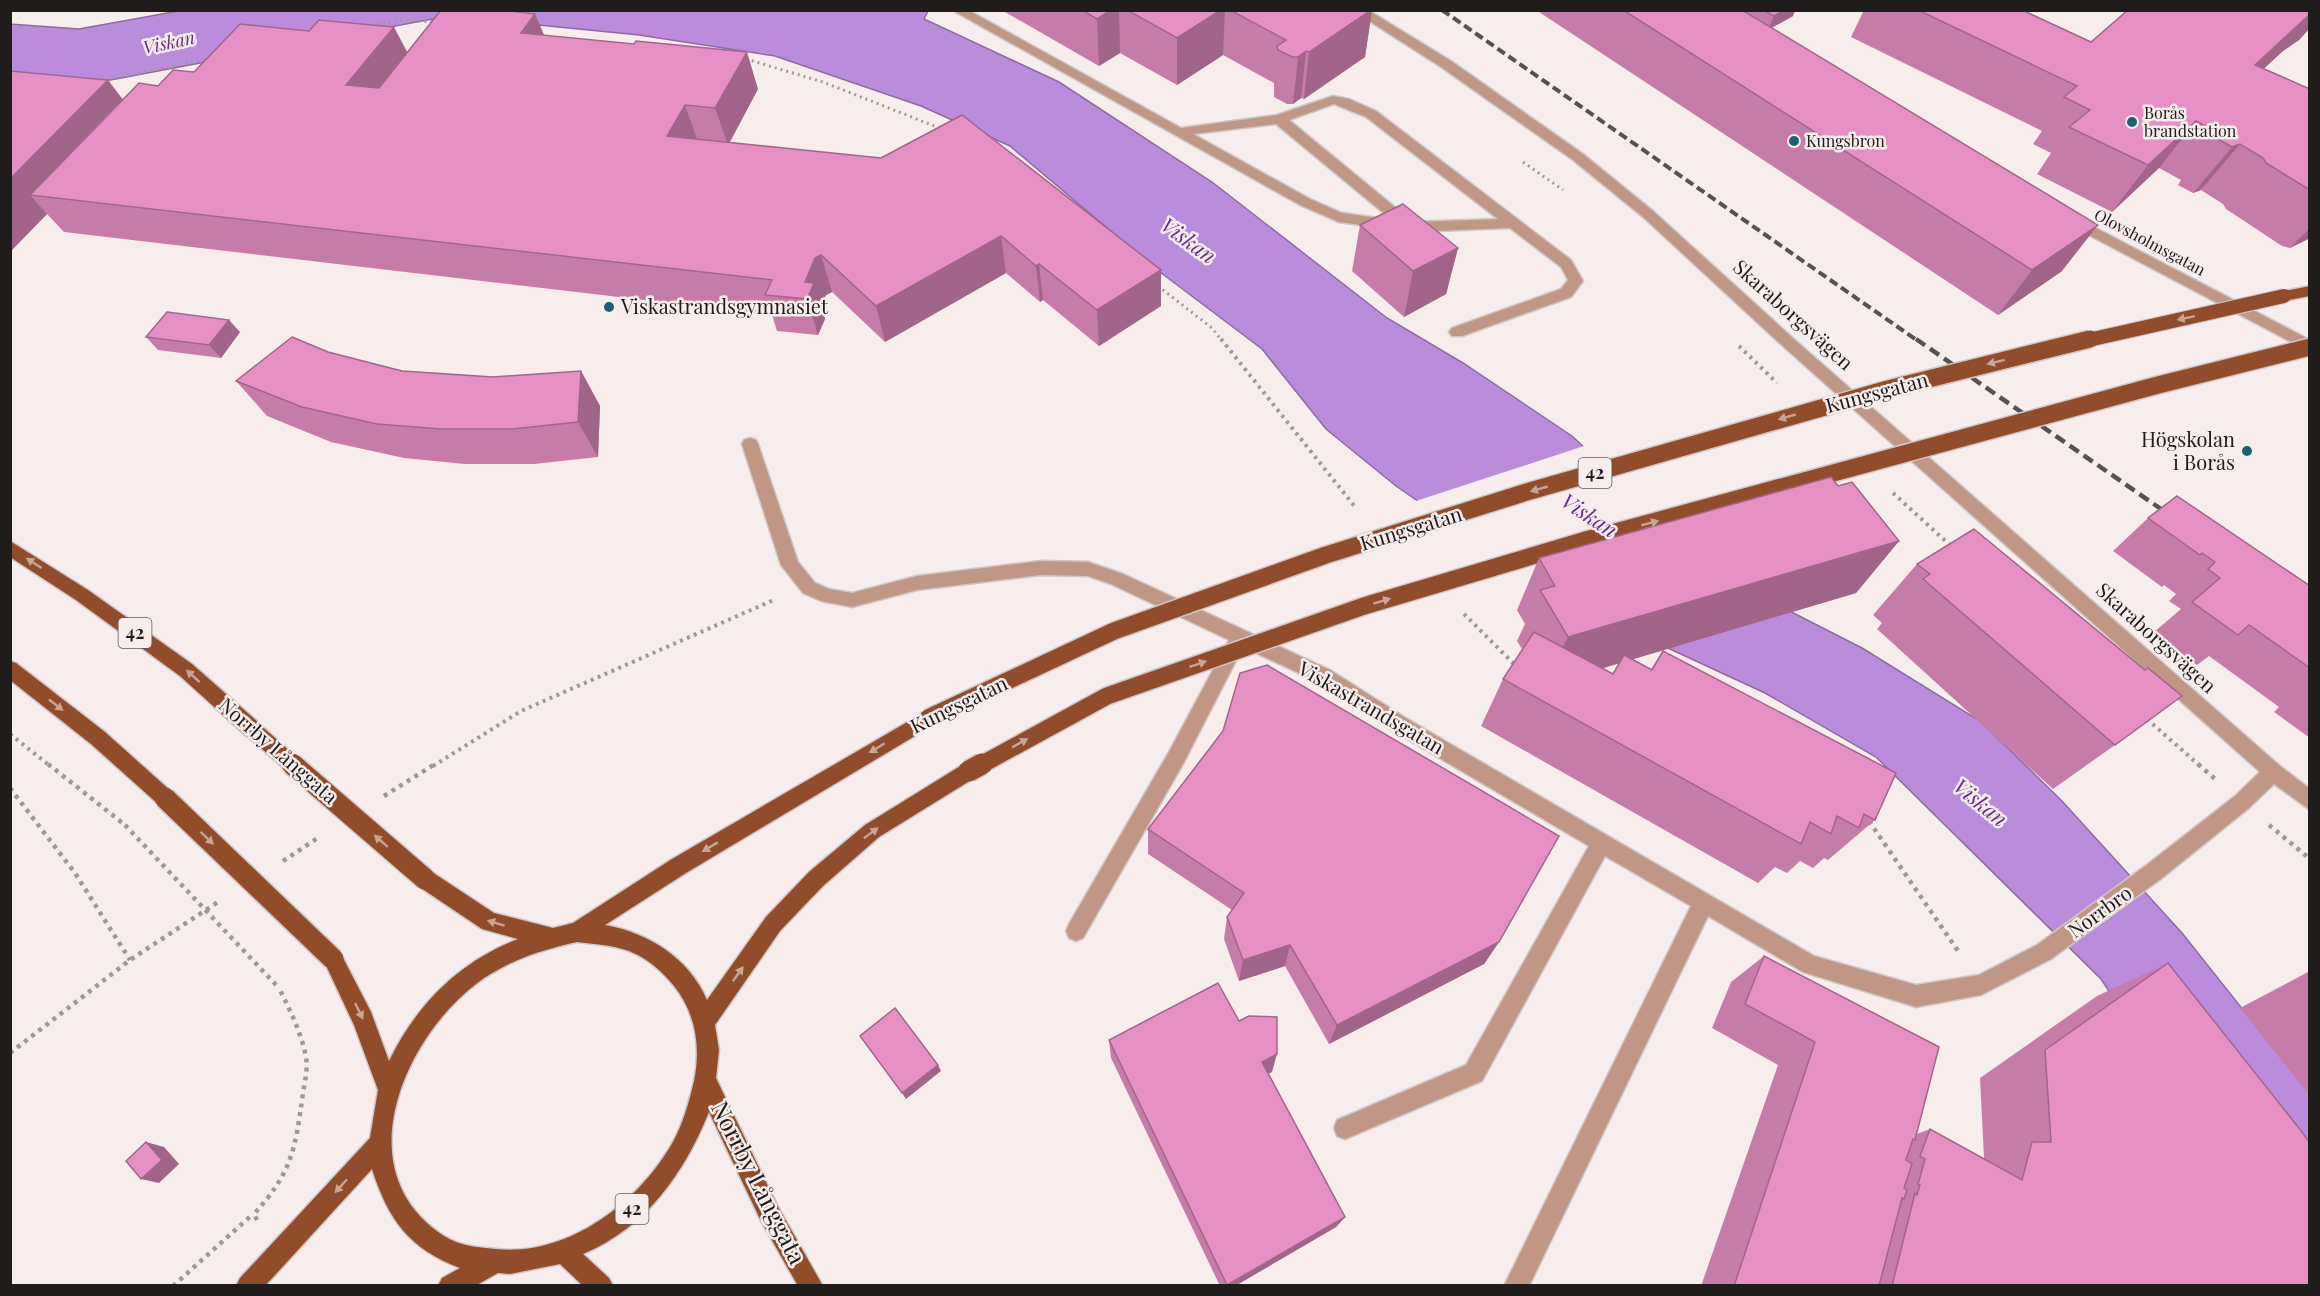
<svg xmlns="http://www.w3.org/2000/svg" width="2320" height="1296" font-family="'Playfair Display',serif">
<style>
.water{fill:#bc8cdc;stroke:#8d6aa2;stroke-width:1.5}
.pier{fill:#f7eded}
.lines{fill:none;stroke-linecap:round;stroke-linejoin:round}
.minor-casing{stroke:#d0c7c7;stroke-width:3}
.major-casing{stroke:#d0c7c7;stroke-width:3}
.path-far2{stroke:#9f9898;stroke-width:3;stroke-dasharray:2 4;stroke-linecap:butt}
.path-far1{stroke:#9f9898;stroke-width:4;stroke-dasharray:3 4.5;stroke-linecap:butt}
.path{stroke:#9f9898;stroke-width:4.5;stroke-dasharray:4 5;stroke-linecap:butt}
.minor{fill:#c09785;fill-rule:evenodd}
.major{fill:#914c29;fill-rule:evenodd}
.rail-far1{stroke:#575252;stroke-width:4;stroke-dasharray:9 4.5;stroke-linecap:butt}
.rail{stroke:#575252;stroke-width:4.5;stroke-dasharray:11 6;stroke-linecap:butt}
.major-bridge-far2-casing{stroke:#d0c7c7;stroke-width:16;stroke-linecap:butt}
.major-bridge-far1-casing{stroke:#d0c7c7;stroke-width:20;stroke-linecap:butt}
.major-bridge-casing{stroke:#d0c7c7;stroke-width:24;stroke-linecap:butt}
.path-bridge{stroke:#9f9898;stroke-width:4.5;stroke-dasharray:4 5;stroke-linecap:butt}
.major-bridge-far2{stroke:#914c29;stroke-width:14}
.major-bridge-far1{stroke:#914c29;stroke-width:17}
.major-bridge{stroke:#914c29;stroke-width:21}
.wall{fill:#c67ca9;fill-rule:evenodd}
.shaded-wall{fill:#a1658a}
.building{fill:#e690c5;stroke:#a1658a;stroke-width:1.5}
.oneway{fill:#c9a595}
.poi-dot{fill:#1a6171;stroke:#f7eded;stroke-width:2}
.labels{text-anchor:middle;stroke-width:5;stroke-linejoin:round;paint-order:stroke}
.far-poi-label{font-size:16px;fill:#201c1c;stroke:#f7eded;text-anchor:start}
.far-street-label{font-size:16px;fill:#201c1c;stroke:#f7eded}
.far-water-label{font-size:18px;font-style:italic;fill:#682c8a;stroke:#f7eded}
.shield{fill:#f7eded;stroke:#605b5b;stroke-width:1.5}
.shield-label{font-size:18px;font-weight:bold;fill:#201c1c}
.poi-label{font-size:20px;fill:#201c1c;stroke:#f7eded;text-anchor:start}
.street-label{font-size:20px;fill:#201c1c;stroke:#f7eded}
.water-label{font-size:21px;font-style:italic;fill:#682c8a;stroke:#f7eded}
.near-street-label{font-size:24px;fill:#201c1c;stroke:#f7eded}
</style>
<rect width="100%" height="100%" fill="#f7eded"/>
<!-- water -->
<polygon class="water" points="184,10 928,11 924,19 1059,82 1212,182 1387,318 1463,363 1572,436 1691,547 1766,599 1862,648 1980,721 2061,800 2182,933 2309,1093 2309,1285 2303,1285 2101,979 1876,757 1765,693 1644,637 1531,579 1396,486 1326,429 1262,349 1152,266 1010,146 921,106 775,56 639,35 448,16 84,85 11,80 10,24 79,29"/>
<!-- pier -->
<polygon class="pier" points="1587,445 1693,544 1530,582 1413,502"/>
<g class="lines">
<!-- minor casing -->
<g class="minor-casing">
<g id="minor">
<path d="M 952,10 L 968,10 L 1181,128 L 1277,115 L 1333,96 L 1349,99 L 1376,111 L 1571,260 L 1583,281 L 1571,297 L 1462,336 L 1452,336 L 1449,332 L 1452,328 L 1561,289 L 1568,280 L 1561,267 L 1510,228 L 1410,232 L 1339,222 L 1300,205 ZM 1334,104 L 1366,117 L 1498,219 L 1413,222 L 1289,120 ZM 1276,124 L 1392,220 L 1342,213 L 1310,199 L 1193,134 Z"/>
<polygon points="1352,10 1368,10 1451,61 1583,154 1653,211 1795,340 2280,766 2310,789 2310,810 2274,784 2249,808 2162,878 2051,959 1981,995 1916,1007 1803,972 1708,916 1529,1286 1504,1286 1691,906 1605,856 1482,1081 1345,1139 1337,1136 1334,1128 1337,1120 1466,1065 1589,846 1390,729 1318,682 1243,647 1183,764 1083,938 1076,941 1069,938 1066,931 1069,924 1169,752 1229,640 1111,584 1088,576 1041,575 917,590 852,607 821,601 803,593 781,565 742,444 744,440 750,438 756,440 758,444 798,562 815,583 829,589 852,593 917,576 1041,561 1088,562 1123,574 1330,670 1404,717 1814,956 1916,985 1979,975 2037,945 2148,864 2235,796 2260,772 1785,348 1643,217 1573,160 1441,67"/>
<polygon points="2071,215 2310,340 2310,352 2066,223 2064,220 2066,217"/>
</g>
</g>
<!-- major casing -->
<g class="major-casing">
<g id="major">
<polygon points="2310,286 2310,296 2284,301 2277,296 2279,292"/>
<polygon points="10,541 88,590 192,664 259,723 261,729 259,735 252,737 245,735 180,676 76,600 10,557"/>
<polygon points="10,661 16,663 105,732 172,792 175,798 172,804 165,807 158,804 91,744 10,680"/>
<path d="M 928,710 L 935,712 L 937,718 L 935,724 L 686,873 L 605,925 C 649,933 689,958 707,1000 L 766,917 L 809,872 L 865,825 L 962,765 L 969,762 L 976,765 L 979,771 L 976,777 L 879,837 L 823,886 L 780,931 L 715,1025 L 719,1050 L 716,1078 L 777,1205 L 823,1286 L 798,1286 L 761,1221 L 709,1112 C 684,1173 647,1227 583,1254 L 609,1278 L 613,1286 L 583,1286 L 560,1264 L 510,1274 L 498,1273 L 475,1286 L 438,1286 L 442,1278 L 460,1268 C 409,1249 388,1219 372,1169 L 265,1286 L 236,1286 L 240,1278 L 370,1138 L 378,1090 L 354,1025 L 323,959 L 326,952 L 333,949 L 340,952 L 371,1012 L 389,1061 C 417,1004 459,962 518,939 L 482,929 L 418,886 L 415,879 L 418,872 L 425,870 L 432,872 L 494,913 L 553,928 L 573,923 L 672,859 ZM 577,942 C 594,944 612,945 629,951 C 647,958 662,971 674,986 C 696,1013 701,1048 694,1081 C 689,1102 684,1121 674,1140 C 640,1202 568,1257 495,1249 C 476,1247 460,1246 444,1236 C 346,1173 402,1041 476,984 C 506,961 541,950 577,942 Z"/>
</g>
</g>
<!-- path-far2 -->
<g class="path-far2">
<polyline points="371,26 403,20 435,22"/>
<polyline points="746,59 823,82 942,129"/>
<polyline points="103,81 211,58"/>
<polyline points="1523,162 1563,190"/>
<polyline points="1158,286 1212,328 1222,341"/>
</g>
<!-- path-far1 -->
<g class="path-far1">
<polyline points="1221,339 1356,508"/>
<polyline points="1739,346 1777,383"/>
<polyline points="1893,493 1952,547"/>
<polyline points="1464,614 1516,666"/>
<polyline points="2147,719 2200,766"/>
<polyline points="10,734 50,766"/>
<polyline points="433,766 521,711 776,599"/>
</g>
<!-- path -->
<g class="path">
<polyline points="48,764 125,825"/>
<polyline points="2198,764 2215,779"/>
<polyline points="10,788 75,873 130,960"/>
<polyline points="384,796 435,764"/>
<polyline points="1869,821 1958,951"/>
<polyline points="2269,825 2310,859"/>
<polyline points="283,861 319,837"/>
<polyline points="10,1053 130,960 218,902"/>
<path d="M 257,1220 L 254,1214 C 293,1171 295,1149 303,1093 C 305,1081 308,1069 306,1057 C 301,1032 290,1010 279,988"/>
<polyline points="173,1286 253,1214"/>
</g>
<!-- minor -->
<use href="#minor" class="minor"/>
<!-- major -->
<use href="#major" class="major"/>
<!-- rail-far1 -->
<polyline class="rail-far1" points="1442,10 1918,341"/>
<!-- rail -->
<polyline class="rail" points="1916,339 2174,518"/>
<!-- major-bridge-far2 casing -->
<g class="major-bridge-far2-casing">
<polyline id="major-bridge-far2" points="2084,341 2284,296"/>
</g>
<!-- major-bridge-far1 casing -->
<g class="major-bridge-far1-casing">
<g id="major-bridge-far1">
<polyline points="928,718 1114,631 1326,555 1530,491 1888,389 2090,339"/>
<polyline points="252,729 294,766"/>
<polyline points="979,766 1107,696 1364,606 1586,540 2158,385 2310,347"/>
</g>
</g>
<!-- major-bridge casing -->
<g class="major-bridge-casing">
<g id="major-bridge">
<polyline points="292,764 425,879"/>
<polyline points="969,771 982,764"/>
<polyline points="165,798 333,959"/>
</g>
</g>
<!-- path-bridge -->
<polyline class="path-bridge" points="125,825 279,988"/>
<!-- major-bridge-far2 -->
<use href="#major-bridge-far2" class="major-bridge-far2"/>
<!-- major-bridge-far1 -->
<use href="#major-bridge-far1" class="major-bridge-far1"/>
<!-- major-bridge -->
<use href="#major-bridge" class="major-bridge"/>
</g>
<!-- wall -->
<g class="wall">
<polygon points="1005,10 1372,10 1365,57 1304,99 1301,98 1293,104 1287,104 1274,97 1274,83 1223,55 1177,85 1120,53 1099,66 1005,12"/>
<polygon points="1536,10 1795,10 1793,16 1771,28 2062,271 1998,315"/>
<polygon points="1864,10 2022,10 2091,42 2310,10 2310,28 2299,40 2283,51 2263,69 2310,89 2310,238 2290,248 2282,246 2226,209 2223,204 2201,190 2193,193 2178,185 2181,180 2159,168 2112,212 2037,174 2051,153 2033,144 2042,131 1851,37"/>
<polygon points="309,31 408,52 544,35 758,89 730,142 1161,270 1161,306 1099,346 1043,300 1040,302 1006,273 885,342 832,292 826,295 821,305 825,319 818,335 777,331 772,315 64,232 47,214 10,252 10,71 123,100 194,72"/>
<polygon points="1360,225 1458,248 1446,294 1404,317 1352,271"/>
<polygon points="240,332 221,358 158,350 146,337"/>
<polygon points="402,371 493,377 581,371 600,406 598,457 534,464 465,464 404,458 331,442 267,416 236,381"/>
<path d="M 1838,486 L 1899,541 L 1856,593 L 1633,659 L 1651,669 L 1663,651 L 1875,820 L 1828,860 L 1824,858 L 1813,868 L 1800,861 L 1787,873 L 1775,867 L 1758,883 L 1481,726 L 1503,679 L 1522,649 L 1517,641 L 1525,624 L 1517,610 L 1539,558 ZM 1619,663 L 1613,674 L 1602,668 Z"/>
<polygon points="2148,518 2310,586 2310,738 2274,712 2279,707 2209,656 2197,665 2153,633 2181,609 2169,601 2176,594 2164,585 2162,587 2113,551"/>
<polygon points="1917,564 2145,670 2115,745 2053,789 1877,629 1882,623 1873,615"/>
<polygon points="1148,829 1499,942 1484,964 1329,1044 1285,966 1239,981 1224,939 1227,917 1232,910 1148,854"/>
<polygon points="1764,956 1917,1134 1930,1129 1984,1158 1980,1078 2097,996 2168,963 2310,1286 1701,1286 1778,1065 1712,1028 1731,982"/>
<polygon points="2310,971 2310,1096 2240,1008"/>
<polygon points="1239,1021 1272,1072 1268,1074 1345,1217 1336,1227 1235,1286 1220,1286 1111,1058 1109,1040"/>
</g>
<!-- shaded-wall -->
<g class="shaded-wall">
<polygon points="1111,10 1119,10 1120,53 1099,66 1097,19"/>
<polygon points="1221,10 1225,10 1223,55 1177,85 1177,38"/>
<polygon points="1371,10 1372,10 1365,57 1304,99 1309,52"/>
<polygon points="1784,10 1795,10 1793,16 1768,30 1774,16"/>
<polygon points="535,14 551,51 521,33"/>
<polygon points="2310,14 2310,28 2299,40 2283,51 2217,112 2255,65"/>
<polygon points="394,27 414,65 369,122 346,85"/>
<polygon points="1306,51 1301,98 1293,104 1298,57"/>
<polygon points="747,52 758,89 728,145 715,108"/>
<polygon points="108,80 137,118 30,195 47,214 10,252 10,179"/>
<polygon points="685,105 698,142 667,136"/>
<polygon points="2196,121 2159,168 2112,212 2148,165"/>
<polygon points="2240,144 2201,190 2193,193 2232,147"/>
<polygon points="2098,225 2062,271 1998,315 2032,270"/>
<polygon points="2310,228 2310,238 2290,248"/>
<polygon points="1001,236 1006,273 885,342 876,306"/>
<polygon points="1458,248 1446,294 1404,317 1413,271"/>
<polygon points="821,255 832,292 826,295 821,305 825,319 818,335 807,299 805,282 815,258"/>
<polygon points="1039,264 1043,300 1040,302 1036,266"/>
<polygon points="1161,270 1161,306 1099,346 1097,310"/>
<polygon points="229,320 240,332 221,358 209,345"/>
<polygon points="581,371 600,406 598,457 578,422"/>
<polygon points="1899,541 1856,593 1543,686 1568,637"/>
<polygon points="1499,942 1484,964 1329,1044 1337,1025"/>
<polygon points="1290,945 1285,966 1239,981 1243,960"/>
<polygon points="1277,1054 1272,1072 1257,1079 1262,1062"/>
<polygon points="938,1065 941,1071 906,1099 902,1093"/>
<polygon points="146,1142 164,1147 179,1164 159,1183 141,1179"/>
<polygon points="1345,1217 1336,1227 1235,1286 1227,1286"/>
</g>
<!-- building -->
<g class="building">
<polygon points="441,10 501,10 535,14 521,33 634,44 636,41 747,52 715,108 685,105 667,136 881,158 962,115 1161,270 1097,310 1039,264 1036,266 1001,236 876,306 821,255 815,258 805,282 814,283 807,299 765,295 772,280 30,195 139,83 158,86 173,70 194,72 240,24 309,31 319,20 394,27 346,85 379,88"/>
<polygon points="1082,10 1111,10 1097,19"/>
<polygon points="1127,10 1221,10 1177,38"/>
<polygon points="1230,10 1371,10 1309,52 1306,51 1298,57 1292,57 1278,50 1277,46 1286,40"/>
<polygon points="1623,10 1742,10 2098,225 2032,270"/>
<polygon points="1763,10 1784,10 1774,16"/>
<polygon points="1918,10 2022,10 2091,42 2128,10 2310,10 2310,14 2255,65 2310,89 2310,190 2266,163 2263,158 2240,144 2232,147 2216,138 2219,133 2196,121 2148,165 2069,127 2090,110 2064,97 2077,86"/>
<polygon points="10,71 108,80 10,179"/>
<polygon points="1403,204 1458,248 1413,271 1360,225"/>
<polygon points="167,312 229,320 209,345 146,337"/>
<polygon points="292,337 328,352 402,371 493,377 581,371 578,422 512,429 441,429 377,424 302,407 236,381"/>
<polygon points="1831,477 1838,486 1852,482 1899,541 1568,637 1540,590 1555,586 1539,558"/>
<polygon points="2177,496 2310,586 2310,668 2249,625 2238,635 2192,602 2220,578 2208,569 2215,562 2202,553 2200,555 2148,518"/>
<polygon points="1974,529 2145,670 2148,668 2182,696 2115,745 1923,579 1930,574 1917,564"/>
<polygon points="1534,632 1613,674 1624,655 1652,670 1663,651 1896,773 1875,820 1864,814 1859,828 1837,816 1831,834 1810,822 1801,844 1503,679"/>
<polygon points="1267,665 1559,836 1499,942 1337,1025 1290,945 1243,960 1227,917 1244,893 1148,829 1223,731 1240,673"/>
<polygon points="1764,956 1939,1047 1915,1140 1913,1139 1906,1160 1912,1164 1904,1188 1907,1190 1904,1199 1902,1198 1879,1286 1734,1286 1815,1042 1745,1004"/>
<polygon points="2168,963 2302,1132 2310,1143 2310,1286 1892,1286 1915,1193 1917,1195 1920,1185 1918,1184 1925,1159 1920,1156 1930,1129 2022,1180 2032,1142 2051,1142 2045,1050"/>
<polygon points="1218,983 1239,1021 1249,1016 1277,1017 1277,1054 1262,1062 1345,1217 1227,1285 1109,1040"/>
<polygon points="895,1008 938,1065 902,1093 860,1036"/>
<polygon points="146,1142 162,1160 141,1179 126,1161"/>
</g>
<!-- one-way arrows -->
<defs><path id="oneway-solid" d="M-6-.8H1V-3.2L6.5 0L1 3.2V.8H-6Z" transform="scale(1.5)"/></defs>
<g class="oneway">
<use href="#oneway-solid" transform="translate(2186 318) rotate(168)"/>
<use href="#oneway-solid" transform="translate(1996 362) rotate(166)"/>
<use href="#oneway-solid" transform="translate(1787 417) rotate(164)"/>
<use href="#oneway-solid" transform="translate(1539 489) rotate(164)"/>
<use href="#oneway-solid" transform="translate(1650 523) rotate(-15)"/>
<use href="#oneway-solid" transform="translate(34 563) rotate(-147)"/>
<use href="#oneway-solid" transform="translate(1382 601) rotate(-17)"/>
<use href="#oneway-solid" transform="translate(1198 664) rotate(-19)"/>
<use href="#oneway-solid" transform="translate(193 676) rotate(-138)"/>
<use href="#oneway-solid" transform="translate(56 705) rotate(38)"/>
<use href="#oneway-solid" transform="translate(1020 743) rotate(-29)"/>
<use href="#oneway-solid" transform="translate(877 748) rotate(149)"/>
<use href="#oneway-solid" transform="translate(871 833) rotate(-37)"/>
<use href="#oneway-solid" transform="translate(207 838) rotate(44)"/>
<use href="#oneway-solid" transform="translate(381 841) rotate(-139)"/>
<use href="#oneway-solid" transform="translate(710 847) rotate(149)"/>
<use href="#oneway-solid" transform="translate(496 923) rotate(-163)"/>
<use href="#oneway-solid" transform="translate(738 974) rotate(-55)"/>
<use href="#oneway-solid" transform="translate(359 1011) rotate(64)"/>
<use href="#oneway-solid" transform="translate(341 1186) rotate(132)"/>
</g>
<!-- markers -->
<g class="poi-dot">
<circle cx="2132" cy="122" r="6"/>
<circle cx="1794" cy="141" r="6"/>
<circle cx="609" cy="307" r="6"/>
<circle cx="2247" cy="451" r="6"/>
</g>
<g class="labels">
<!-- far-poi labels -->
<g class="far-poi-label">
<text x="2144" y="119">Borås<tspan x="2144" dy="18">brandstation</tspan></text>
<text x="1806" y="147">Kungsbron</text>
</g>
<!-- far-street labels -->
<g class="far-street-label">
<text transform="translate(2150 242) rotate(28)" y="6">Olovsholmsgatan</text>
</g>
<!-- far-water labels -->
<g class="far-water-label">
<text transform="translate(169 43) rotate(-12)" y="6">Viskan</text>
</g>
<!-- shield labels -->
<g class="shield">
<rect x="1578.5" y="458" width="33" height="30" rx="4.5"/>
<rect x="118.5" y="618" width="33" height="30" rx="4.5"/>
<rect x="615.5" y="1194" width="33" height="30" rx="4.5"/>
</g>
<g class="shield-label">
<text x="1595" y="479">42</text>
<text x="135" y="639">42</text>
<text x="632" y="1215">42</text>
</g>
<!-- poi labels -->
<g class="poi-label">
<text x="621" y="314">Viskastrandsgymnasiet</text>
<text x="2235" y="447" text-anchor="end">Högskolan<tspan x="2235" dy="23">i Borås</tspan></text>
</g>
<!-- street labels -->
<g class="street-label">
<text transform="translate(1793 315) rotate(42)" y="7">Skaraborgsvägen</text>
<text transform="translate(1877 393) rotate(-15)" y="7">Kungsgatan</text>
<text transform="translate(1411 529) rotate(-17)" y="7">Kungsgatan</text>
<text transform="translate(2156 638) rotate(42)" y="7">Skaraborgsvägen</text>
<text transform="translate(959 705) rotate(-26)" y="7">Kungsgatan</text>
<text transform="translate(1371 708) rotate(30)" y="7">Viskastrandsgatan</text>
<text transform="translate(278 751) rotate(41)" y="7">Norrby Långgata</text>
<text transform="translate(2100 912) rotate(-36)" y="7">Norrbro</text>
</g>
<!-- water labels -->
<g class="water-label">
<text transform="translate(1188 241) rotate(36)" y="7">Viskan</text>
<text transform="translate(1589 516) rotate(33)" y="7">Viskan</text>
<text transform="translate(1980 803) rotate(39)" y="7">Viskan</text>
</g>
<!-- near-street labels -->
<g class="near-street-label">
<text transform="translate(758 1183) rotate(63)" y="8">Norrby Långgata</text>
</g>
</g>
<!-- border -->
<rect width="2320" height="1296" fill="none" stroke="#201c1c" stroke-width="24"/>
</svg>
